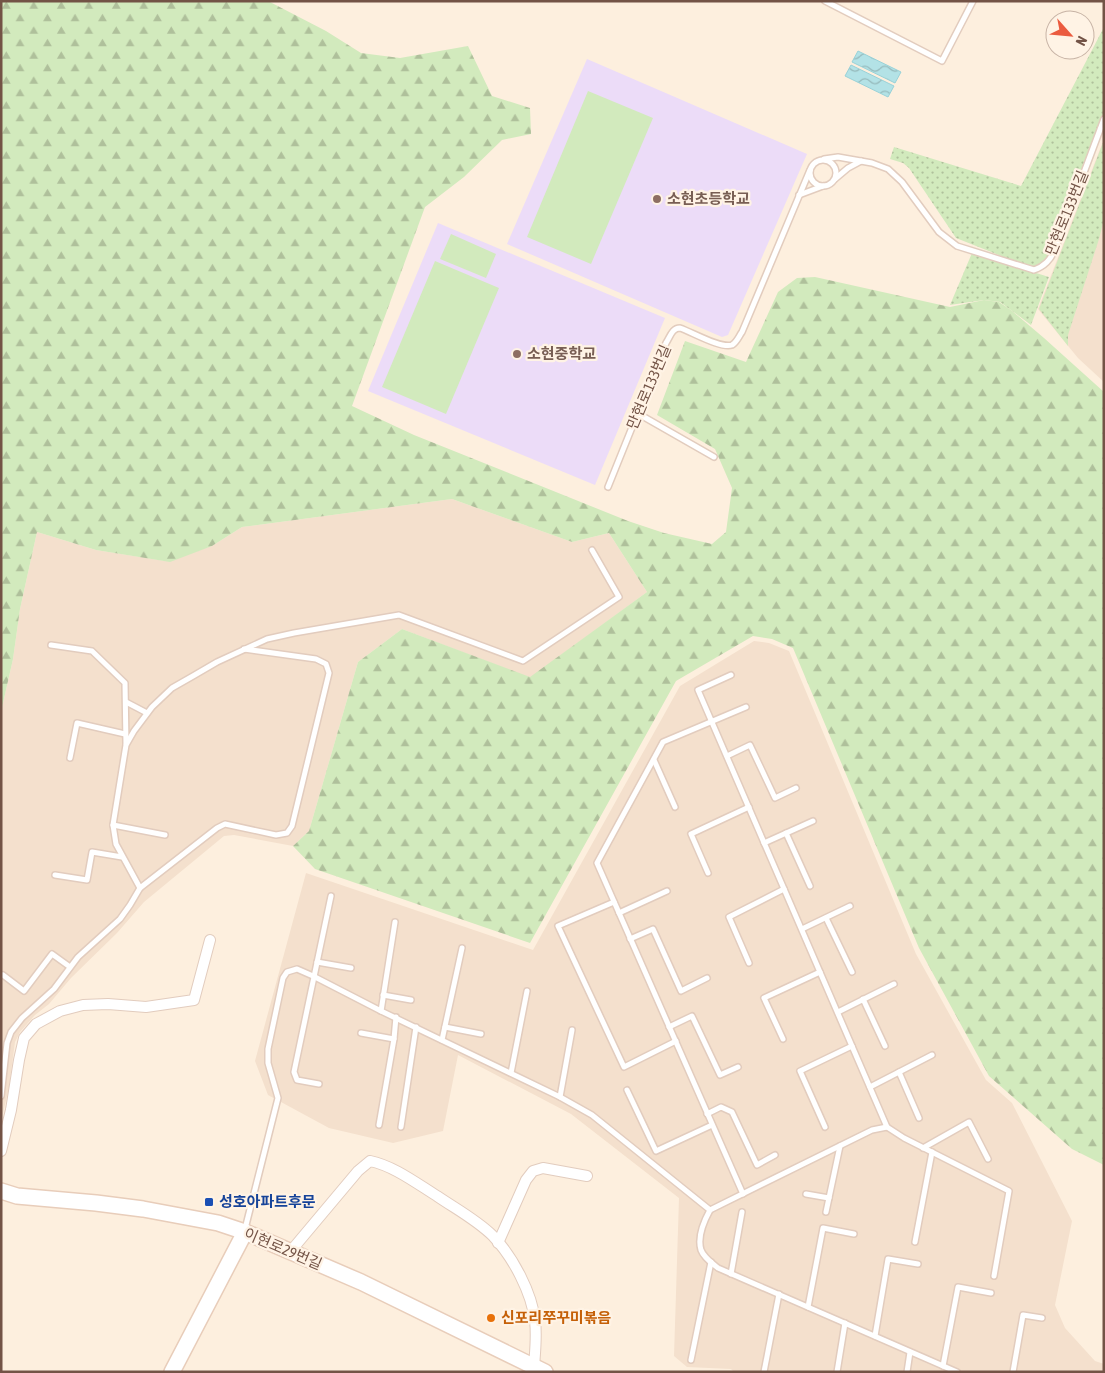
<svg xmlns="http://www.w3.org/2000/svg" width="1105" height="1373" font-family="'Asap Condensed','Noto Sans KR',sans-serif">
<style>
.residential{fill:#f4e0cd}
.education{fill:#ecdcf8}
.grass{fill:#d2eabd}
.forest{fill:url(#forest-firs)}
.park{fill:url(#park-dots)}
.water{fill:url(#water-waves);stroke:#99d2d8}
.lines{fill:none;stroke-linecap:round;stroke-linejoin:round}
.lane-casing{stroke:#e2ccbe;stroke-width:8}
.street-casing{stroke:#e2ccbe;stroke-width:12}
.secondary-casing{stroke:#e8cdba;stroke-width:18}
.lane{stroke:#fff;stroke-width:5}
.street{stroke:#fff;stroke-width:10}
.secondary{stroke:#fff;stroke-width:15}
.education-dot{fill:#8d6e63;stroke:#fff3e5;stroke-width:2}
.transit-dot{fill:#1a4fb4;stroke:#fff3e5;stroke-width:2}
.food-dot{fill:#e8710a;stroke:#fff3e5;stroke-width:2}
.labels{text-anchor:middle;stroke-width:4.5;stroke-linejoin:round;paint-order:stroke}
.education-label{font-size:15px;font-weight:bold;fill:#785e54;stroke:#fff3e5;text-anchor:start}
.street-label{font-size:15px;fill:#735346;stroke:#fff3e5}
.transit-label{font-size:15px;font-weight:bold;fill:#164399;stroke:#fff3e5;text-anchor:start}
.food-label{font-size:15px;font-weight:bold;fill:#c56008;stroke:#fff3e5;text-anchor:start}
</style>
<defs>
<pattern id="forest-firs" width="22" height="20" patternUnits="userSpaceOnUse" patternTransform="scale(1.25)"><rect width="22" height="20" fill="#d2eabd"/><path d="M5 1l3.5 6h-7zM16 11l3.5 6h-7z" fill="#afc09b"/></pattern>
<pattern id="park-dots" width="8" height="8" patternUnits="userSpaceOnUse" patternTransform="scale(1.25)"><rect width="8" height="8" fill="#d2eabd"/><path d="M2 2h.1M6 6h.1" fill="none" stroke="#afc09b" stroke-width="1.8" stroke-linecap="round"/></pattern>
<pattern id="water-waves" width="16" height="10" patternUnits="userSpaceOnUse" patternTransform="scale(1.25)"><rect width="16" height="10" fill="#b3e2e6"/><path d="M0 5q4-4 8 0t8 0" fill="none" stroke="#96babc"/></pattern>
</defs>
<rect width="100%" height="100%" fill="#fdefde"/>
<!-- residential -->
<g class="residential">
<polygon points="1104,139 1104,382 1078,358 1038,309"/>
<polygon points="452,499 572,542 609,533 647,592 530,678 402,629 358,662 309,831 293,846 234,835 224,836 144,902 117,933 71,978 49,1004 35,1015 20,1032 15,1042 9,1087 1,1122 1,712 13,659 20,609 37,532 96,550 165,561 212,546 242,527"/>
<polygon points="754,641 769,643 789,651 916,954 986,1080 1012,1103 1072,1221 1055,1305 1065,1328 1095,1361 1104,1364 1104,1372 734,1372 731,1369 687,1367 674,1356 679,1198 571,1114 458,1055 443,1131 393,1143 329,1128 268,1095 255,1061 306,873 533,950 680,686"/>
</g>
<!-- education -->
<g class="education">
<polygon points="587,59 807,154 728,335 722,337 507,244"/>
<polygon points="438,223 665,318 595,485 368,391"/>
</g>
<!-- grass -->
<g class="grass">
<polygon points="588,91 653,118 591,264 527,237"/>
<polygon points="451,234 496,254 486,278 440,259"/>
<polygon points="435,261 499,288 446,414 382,387"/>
</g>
<!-- forest -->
<polygon class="forest" points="1,1 268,1 326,31 361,53 400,58 468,46 492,96 530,108 531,134 502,140 464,177 425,207 352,406 414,435 628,521 664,533 712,544 726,532 732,488 715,449 657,415 685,341 746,362 778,292 797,278 815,277 950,307 984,300 999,302 1011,310 1044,338 1104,392 1104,1165 1072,1149 989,1076 919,948 793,648 772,639 753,636 676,681 530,943 315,869 293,846 309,831 358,662 402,629 530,677 647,592 609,533 572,542 452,499 242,527 212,546 170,562 96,550 37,532 20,609 13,659 1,712"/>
<!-- park -->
<g class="park">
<path d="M 1104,27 L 1104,112 L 1053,249 C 1048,258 1044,264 1034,269 L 956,238 L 909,168 L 903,163 L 890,159 L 894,147 L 1021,186 Z"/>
<polygon points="1104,140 1104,219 1099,239 1068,335 1068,346 1039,309"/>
<polygon points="972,253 1049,277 1031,325 1000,302 984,300 950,305"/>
</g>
<!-- water -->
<g class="water">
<polygon points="858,51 901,72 895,83 852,62"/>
<polygon points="851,65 894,86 888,97 845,76"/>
</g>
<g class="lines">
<!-- lane casing -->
<g class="lane-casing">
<g id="lane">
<polyline points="825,1 942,61 973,1"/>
<path d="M 824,159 L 838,157 L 872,163 L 888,169 L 902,182 L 939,232 L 957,246 L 1034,270 C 1045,266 1050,260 1055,250 L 1104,119"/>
<circle cx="823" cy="173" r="13"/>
<polyline points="835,179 848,168 861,161"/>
<polyline points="799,195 823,186"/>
<polyline points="637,413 714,457"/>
<path d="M 608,487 L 666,343 C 670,337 672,328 680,328 C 692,332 721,349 732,345 C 737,342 739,336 742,332 L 810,170"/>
<polyline points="51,645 92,651 125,683 126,744"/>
<polyline points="731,675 698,690 887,1127"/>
<polyline points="126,702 147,713"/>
<polyline points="727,756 750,745 775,798 796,788"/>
<polyline points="70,758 77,723 125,734"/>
<polyline points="654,760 675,807"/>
<polyline points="113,825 165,835"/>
<polyline points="786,833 810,886"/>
<polyline points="764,843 813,821"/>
<polyline points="708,873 691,834 749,807"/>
<polyline points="55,875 87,880 92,852 122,857"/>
<polyline points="140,888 217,828 225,824 276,835 287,833 292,826 329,673 326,664 316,659 244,649"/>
<polyline points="614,902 558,926 624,1067 676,1041"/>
<polyline points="619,913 667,891"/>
<polyline points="826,918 852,972"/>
<polyline points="802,929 850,906"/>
<polyline points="630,939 653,929 681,991 707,978"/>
<polyline points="317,962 351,968"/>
<polyline points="749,963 729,917 784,889"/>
<polyline points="3,975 24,991 52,954 70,967"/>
<polyline points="383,995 411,1000"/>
<polyline points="863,999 885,1046"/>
<polyline points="381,1011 395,922"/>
<polyline points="838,1012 894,984"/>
<polyline points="445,1027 481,1034"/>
<polyline points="669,1027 692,1016 720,1075 738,1067"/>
<polyline points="361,1033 394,1039"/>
<polyline points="783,1039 764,998 820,972"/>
<polyline points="442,1040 462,948"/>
<polyline points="899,1072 919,1118"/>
<polyline points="511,1073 527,991"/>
<polyline points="319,1084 297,1080 294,1072 331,896"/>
<polyline points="870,1087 932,1055"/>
<polyline points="627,1090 656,1151 712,1125"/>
<polyline points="1,1096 7,1043 11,1032 22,1018 54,989 78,957 120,919 130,905 140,888 116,844 113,825 126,745 134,731 152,707 172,688 193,676 217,662 267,639 294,633 399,615 523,661 619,597 592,550"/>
<polyline points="560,1097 572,1030"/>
<polyline points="707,1114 721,1107 732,1112 757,1165 775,1155"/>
<polyline points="379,1125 394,1039 396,1017"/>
<polyline points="401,1127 416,1027"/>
<polyline points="825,1127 800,1071 852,1046"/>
<polyline points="923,1148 969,1122 988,1159"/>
<polyline points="743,1194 597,863 663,742 746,707"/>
<polyline points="806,1194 829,1198"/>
<polyline points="710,1210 872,1130 887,1127 904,1138 1009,1191 994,1276"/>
<polyline points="826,1212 840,1146"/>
<path d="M 245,1229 L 278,1098 L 268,1063 L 268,1049 L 283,978 L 287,972 L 297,969 L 313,976 L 381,1011 L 560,1097 L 592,1115 L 710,1210 C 704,1221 697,1237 701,1250 C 704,1258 712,1263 718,1268 L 957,1372"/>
<polyline points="915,1242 932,1152"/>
<polyline points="731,1274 742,1212"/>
<polyline points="808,1307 823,1228 854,1234"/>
<polyline points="875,1336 888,1259 918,1264"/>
<polyline points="691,1360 711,1262"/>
<polyline points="943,1366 958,1287 991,1293"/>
<polyline points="764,1372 779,1294"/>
<polyline points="837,1372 845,1323"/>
<polyline points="907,1372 910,1352"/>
<polyline points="1013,1372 1023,1315 1042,1318"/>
</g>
</g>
<!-- street casing -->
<g class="street-casing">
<g id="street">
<polyline points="1,1151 11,1110 19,1060 24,1038 36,1024 60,1011 83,1005 108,1004 146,1007 194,1000 210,940"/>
<polyline points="498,1243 526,1180 533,1171 543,1168 587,1176"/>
<path d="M 290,1252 L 358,1171 L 370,1161 C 394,1166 416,1183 437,1196 C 456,1209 477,1220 493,1236 C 513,1257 532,1293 535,1321 C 537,1336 535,1352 534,1367"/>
</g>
</g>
<!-- secondary casing -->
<g class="secondary-casing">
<g id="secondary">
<polyline points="1,1191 17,1196 96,1203 143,1209 218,1223 245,1232 361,1282 545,1372"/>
<polyline points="172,1372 245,1232"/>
</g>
</g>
<!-- lane -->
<use href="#lane" class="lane"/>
<!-- street -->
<use href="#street" class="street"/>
<!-- secondary -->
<use href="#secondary" class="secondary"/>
</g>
<!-- markers -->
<g class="education-dot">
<circle cx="657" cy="199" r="5"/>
<circle cx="517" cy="354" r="5"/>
</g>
<rect class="transit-dot" x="204" y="1197" width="10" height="10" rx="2.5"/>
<circle class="food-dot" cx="491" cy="1318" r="5"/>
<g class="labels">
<!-- education labels -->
<g class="education-label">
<text x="667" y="204">소현초등학교</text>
<text x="527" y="359">소현중학교</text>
</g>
<!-- street labels -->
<g class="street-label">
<text transform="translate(1067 213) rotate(-68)" y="5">만현로133번길</text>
<text transform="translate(649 387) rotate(-67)" y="5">만현로133번길</text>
<text transform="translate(283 1249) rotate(23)" y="5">이현로29번길</text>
</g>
<!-- transit labels -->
<g class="transit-label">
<text x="219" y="1207">성호아파트후문</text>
</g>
<!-- food labels -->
<g class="food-label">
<text x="501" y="1323">신포리쭈꾸미볶음</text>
</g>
</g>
<!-- border -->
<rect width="1105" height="1373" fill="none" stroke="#735346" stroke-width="5"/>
<!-- north arrow -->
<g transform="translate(1070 35) rotate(117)"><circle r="24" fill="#fff3e5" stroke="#c7b3a5"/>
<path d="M0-4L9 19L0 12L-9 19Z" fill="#eb5b3f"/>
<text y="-8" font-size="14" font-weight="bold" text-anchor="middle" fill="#735346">N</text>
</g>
</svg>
